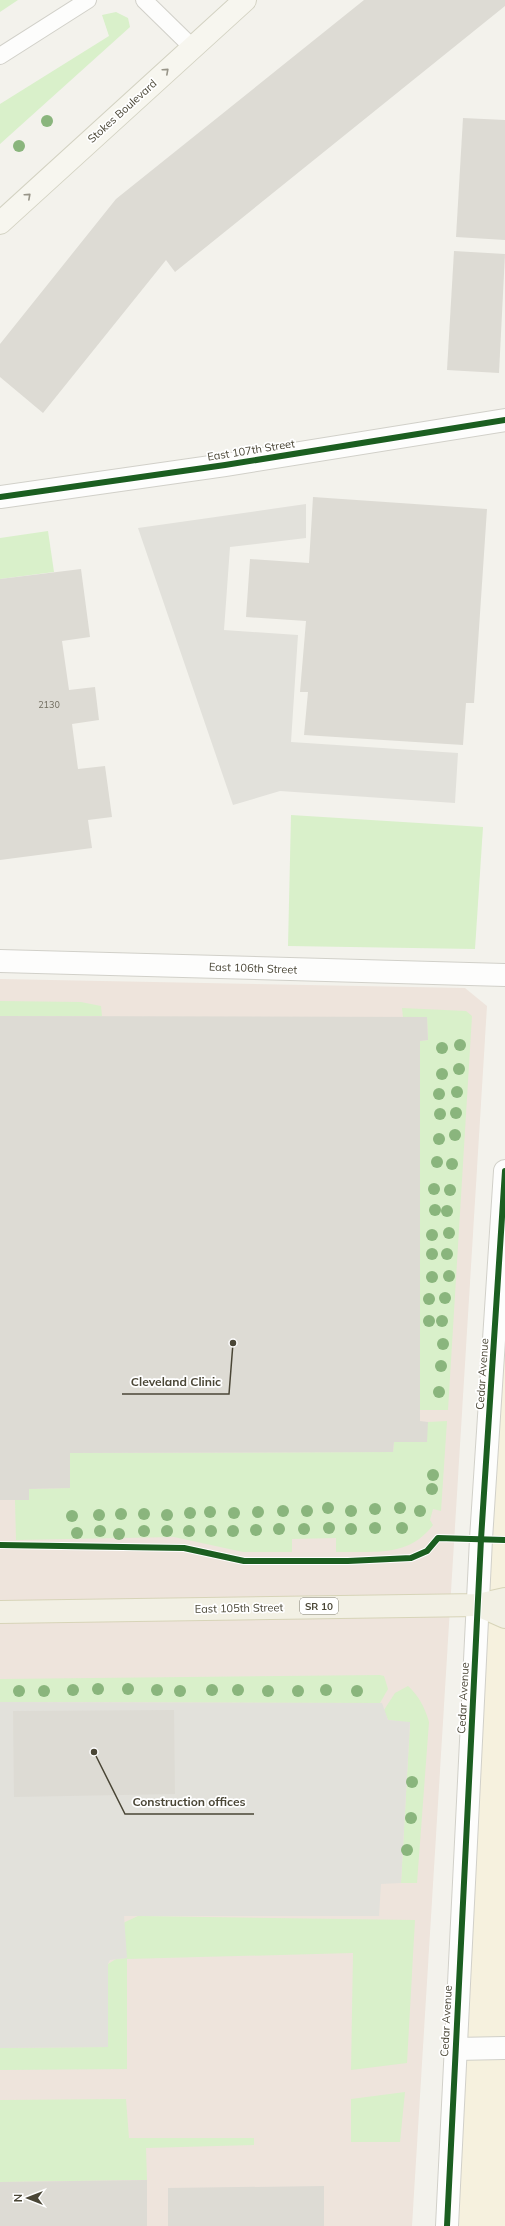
<svg xmlns="http://www.w3.org/2000/svg" width="505" height="2226" font-family="Mulish,sans-serif">
<style>
.commercial{fill:#f6f1de}
.medical{fill:#eee4dc}
.green{fill:#d9f0ca}
.parking{fill:#e2e1db}
.building{fill:#dddbd4}
.lines{fill:none;stroke-linecap:round;stroke-linejoin:round}
.service-casing{stroke:#d1d0c9;stroke-width:18}
.minor-casing{stroke:#d1d0c9;stroke-width:24}
.tertiary-casing{stroke:#d1d0c9;stroke-width:24}
.secondary-casing{stroke:#d3d2c2;stroke-width:24}
.primary-casing{stroke:#d7d4b8;stroke-width:24}
.service{stroke:#fdfdfc;stroke-width:16}
.minor{stroke:#fdfdfc;stroke-width:22}
.tertiary{stroke:#fdfdfc;stroke-width:22}
.secondary{stroke:#f7f6ef;stroke-width:22}
.primary{stroke:#f2f0e4;stroke-width:22}
.cycleway-casing{stroke:#fff;stroke-width:8}
.cycleway{stroke:#1b5e20;stroke-width:6}
.tree{fill:#8ab57d}
.oneway{stroke:#989589}
.labels{text-anchor:middle;stroke-width:3.5;stroke-linejoin:round;paint-order:stroke}
.number-label{font-size:9px;fill:#706c5e}
.shield{fill:#fff;stroke:#807e72;stroke-width:1}
.shield-label{font-size:10px;font-weight:bold;fill:#4a4636}
.street-label{font-size:11px;fill:#4a4636;stroke:#fff}
.leader{fill:none;stroke:#4a4636;stroke-width:1.5}
.callout-dot{fill:#4a4636;stroke:#fff;stroke-width:1.5}
.callout-label{font-size:12px;text-anchor:middle;font-weight:bold;fill:#4a4636;stroke:#fff;stroke-width:3.5;stroke-linejoin:round;paint-order:stroke}
</style>
<rect width="100%" height="100%" fill="#f3f2ec"/>
<!-- commercial -->
<polygon class="commercial" points="505,1171 505,2226 447,2226"/>
<!-- medical -->
<polygon class="medical" points="0,979 465,988 487,1006 412,2226 0,2226"/>
<!-- green -->
<g class="green">
<polygon points="0,0 18,0 0,12"/>
<polygon points="116,12 128,18 130,27 0,144 0,104 109,36 102,15"/>
<polygon points="48,531 54,572 0,579 0,538"/>
<polygon points="291,815 483,827 475,949 288,946"/>
<polygon points="0,1001 81,1002 101,1006 102,1016 0,1016"/>
<polygon points="402,1008 466,1011 472,1016 448,1410 420,1410 420,1041 428,1040 427,1017 403,1017"/>
<path d="M 447,1421 L 441,1511 L 433,1509 L 430,1520 L 433,1525 C 408,1558 374,1551 336,1552 L 336,1538 L 292,1539 L 292,1552 L 243,1552 L 174,1537 L 16,1540 L 15,1500 L 29,1500 L 29,1489 L 70,1488 L 70,1453 L 393,1452 L 394,1442 L 428,1422 Z"/>
<polygon points="380,1675 384,1676 388,1689 380,1703 0,1702 0,1679"/>
<path d="M 408,1686 C 419,1696 425,1708 429,1722 L 417,1883 L 401,1883 L 410,1723 L 388,1720 L 384,1710 L 395,1693 Z"/>
<polygon points="138,1916 415,1920 407,2063 351,2070 353,1953 127,1959 127,2069 0,2070 0,2048 108,2047 108,1964 116,1959 126,1958 123,1923"/>
<polygon points="405,2092 400,2142 351,2142 351,2099"/>
<polygon points="126,2099 129,2138 254,2138 254,2145 146,2148 147,2180 0,2182 0,2100"/>
</g>
<!-- parking -->
<g class="parking">
<polygon points="306,504 306,538 230,547 224,630 298,635 291,742 458,753 455,803 280,791 233,805 138,528"/>
<polygon points="0,1702 382,1703 388,1720 410,1722 401,1883 381,1884 379,1916 124,1916 127,1958 110,1960 108,1964 108,2047 0,2048"/>
</g>
<!-- building -->
<g class="building">
<polygon points="364,0 505,0 505,6 175,272 166,260 43,413 0,377 0,344 116,199"/>
<polygon points="463,118 505,120 505,240 456,237"/>
<polygon points="454,251 505,254 499,373 447,370"/>
<polygon points="313,497 487,509 474,703 466,703 463,745 304,735 308,692 300,692 306,621 246,617 250,559 309,563"/>
<polygon points="81,569 90,637 62,641 69,690 95,687 99,720 72,724 78,769 105,766 112,817 88,820 92,848 0,860 0,579"/>
<polygon points="0,1016 427,1017 428,1040 420,1041 420,1421 428,1422 427,1442 394,1442 393,1452 70,1453 70,1488 29,1489 29,1500 0,1500"/>
<polygon points="174,1710 175,1794 14,1797 13,1711"/>
<polygon points="147,2180 147,2226 0,2226 0,2182"/>
<polygon points="324,2186 324,2226 168,2226 168,2188"/>
</g>
<g class="lines">
<!-- service casing -->
<g class="service-casing">
<g id="service">
<polyline points="144,0 192,47"/>
<polyline points="0,56 88,0"/>
</g>
</g>
<!-- minor casing -->
<g class="minor-casing">
<g id="minor">
<polyline points="0,497 225,465 505,420"/>
<polyline points="0,961 505,975"/>
<polyline points="455,2049 505,2048"/>
</g>
</g>
<!-- tertiary casing -->
<g class="tertiary-casing">
<polyline id="tertiary" points="447,2226 481,1539 505,1171"/>
</g>
<!-- secondary casing -->
<g class="secondary-casing">
<polyline id="secondary" points="0,223 245,0"/>
</g>
<!-- primary casing -->
<g class="primary-casing">
<g id="primary">
<polyline points="478,1605 505,1617"/>
<polyline points="0,1612 478,1605 505,1599"/>
</g>
</g>
<!-- service -->
<use href="#service" class="service"/>
<!-- minor -->
<use href="#minor" class="minor"/>
<!-- tertiary -->
<use href="#tertiary" class="tertiary"/>
<!-- secondary -->
<use href="#secondary" class="secondary"/>
<!-- primary -->
<use href="#primary" class="primary"/>
<!-- cycleway casing -->
<g class="cycleway-casing">
<g id="cycleway">
<polyline points="0,497 225,465 505,420"/>
<polyline points="0,1545 184,1548 244,1561 348,1561 411,1558 427,1551 438,1538 505,1540"/>
<polyline points="447,2226 481,1539 505,1171"/>
</g>
</g>
<!-- cycleway -->
<use href="#cycleway" class="cycleway"/>
</g>
<!-- trees -->
<g class="tree">
<circle cx="47" cy="121" r="6"/>
<circle cx="19" cy="146" r="6"/>
<circle cx="460" cy="1045" r="6"/>
<circle cx="442" cy="1048" r="6"/>
<circle cx="459" cy="1069" r="6"/>
<circle cx="442" cy="1074" r="6"/>
<circle cx="457" cy="1092" r="6"/>
<circle cx="439" cy="1094" r="6"/>
<circle cx="456" cy="1113" r="6"/>
<circle cx="440" cy="1114" r="6"/>
<circle cx="455" cy="1135" r="6"/>
<circle cx="439" cy="1139" r="6"/>
<circle cx="437" cy="1162" r="6"/>
<circle cx="452" cy="1164" r="6"/>
<circle cx="434" cy="1189" r="6"/>
<circle cx="450" cy="1190" r="6"/>
<circle cx="435" cy="1210" r="6"/>
<circle cx="447" cy="1211" r="6"/>
<circle cx="449" cy="1233" r="6"/>
<circle cx="432" cy="1235" r="6"/>
<circle cx="432" cy="1254" r="6"/>
<circle cx="447" cy="1254" r="6"/>
<circle cx="449" cy="1276" r="6"/>
<circle cx="432" cy="1277" r="6"/>
<circle cx="445" cy="1298" r="6"/>
<circle cx="429" cy="1299" r="6"/>
<circle cx="429" cy="1321" r="6"/>
<circle cx="442" cy="1321" r="6"/>
<circle cx="443" cy="1344" r="6"/>
<circle cx="441" cy="1366" r="6"/>
<circle cx="439" cy="1392" r="6"/>
<circle cx="433" cy="1475" r="6"/>
<circle cx="432" cy="1489" r="6"/>
<circle cx="328" cy="1508" r="6"/>
<circle cx="400" cy="1508" r="6"/>
<circle cx="375" cy="1509" r="6"/>
<circle cx="283" cy="1511" r="6"/>
<circle cx="307" cy="1511" r="6"/>
<circle cx="351" cy="1511" r="6"/>
<circle cx="420" cy="1511" r="6"/>
<circle cx="210" cy="1512" r="6"/>
<circle cx="258" cy="1512" r="6"/>
<circle cx="190" cy="1513" r="6"/>
<circle cx="234" cy="1513" r="6"/>
<circle cx="121" cy="1514" r="6"/>
<circle cx="144" cy="1514" r="6"/>
<circle cx="99" cy="1515" r="6"/>
<circle cx="167" cy="1515" r="6"/>
<circle cx="72" cy="1516" r="6"/>
<circle cx="329" cy="1528" r="6"/>
<circle cx="375" cy="1528" r="6"/>
<circle cx="402" cy="1528" r="6"/>
<circle cx="279" cy="1529" r="6"/>
<circle cx="304" cy="1529" r="6"/>
<circle cx="351" cy="1529" r="6"/>
<circle cx="256" cy="1530" r="6"/>
<circle cx="100" cy="1531" r="6"/>
<circle cx="144" cy="1531" r="6"/>
<circle cx="167" cy="1531" r="6"/>
<circle cx="189" cy="1531" r="6"/>
<circle cx="211" cy="1531" r="6"/>
<circle cx="233" cy="1531" r="6"/>
<circle cx="77" cy="1533" r="6"/>
<circle cx="119" cy="1534" r="6"/>
<circle cx="98" cy="1689" r="6"/>
<circle cx="128" cy="1689" r="6"/>
<circle cx="73" cy="1690" r="6"/>
<circle cx="157" cy="1690" r="6"/>
<circle cx="212" cy="1690" r="6"/>
<circle cx="238" cy="1690" r="6"/>
<circle cx="326" cy="1690" r="6"/>
<circle cx="19" cy="1691" r="6"/>
<circle cx="44" cy="1691" r="6"/>
<circle cx="180" cy="1691" r="6"/>
<circle cx="268" cy="1691" r="6"/>
<circle cx="298" cy="1691" r="6"/>
<circle cx="357" cy="1691" r="6"/>
<circle cx="412" cy="1782" r="6"/>
<circle cx="411" cy="1818" r="6"/>
<circle cx="407" cy="1850" r="6"/>
</g>
<!-- one-way arrows -->
<defs><path id="oneway-chevron" d="M-2-3.5L2.5 0L-2 3.5" fill="none" stroke-width="1.6" stroke-linecap="round" stroke-linejoin="round"/></defs>
<g class="oneway">
<use href="#oneway-chevron" transform="translate(166 71) rotate(-42)"/>
<use href="#oneway-chevron" transform="translate(28 196) rotate(-42)"/>
</g>
<g class="labels">
<!-- number labels -->
<g class="number-label">
<text x="49" y="708">2130</text>
</g>
<!-- shield labels -->
<rect class="shield" x="300" y="1598" width="38" height="16" rx="3"/>
<g class="shield-label">
<text x="319" y="1610">SR 10</text>
</g>
<!-- street labels -->
<g class="street-label">
<text transform="translate(122 111) rotate(-42)" y="4">Stokes Boulevard</text>
<text transform="translate(251 450) rotate(-9)" y="4">East 107th Street</text>
<text transform="translate(253 968) rotate(2)" y="4">East 106th Street</text>
<text transform="translate(482 1374) rotate(-86)" y="4">Cedar Avenue</text>
<text transform="translate(239 1608) rotate(-1)" y="4">East 105th Street</text>
<text transform="translate(463 1698) rotate(-87)" y="4">Cedar Avenue</text>
<text transform="translate(446 2021) rotate(-87)" y="4">Cedar Avenue</text>
</g>
</g>
<!-- callouts -->
<path class="leader" d="M233 1343L229 1394H122M94 1752L125 1814H254"/>
<g class="callout-dot">
<circle cx="233" cy="1343" r="4"/>
<circle cx="94" cy="1752" r="4"/>
</g>
<g class="callout-label">
<text x="176" y="1386">Cleveland Clinic</text>
<text x="189" y="1806">Construction offices</text>
</g>
<!-- north arrow -->
<g transform="translate(28 2198) rotate(270)" stroke="#ffffff" stroke-width="3" paint-order="stroke">
<path d="M0-3L7 15L0 10L-7 15Z" fill="#4a4636"/>
<text y="-6" font-size="11" font-weight="bold" text-anchor="middle" fill="#4a4636">N</text>
</g>
</svg>
